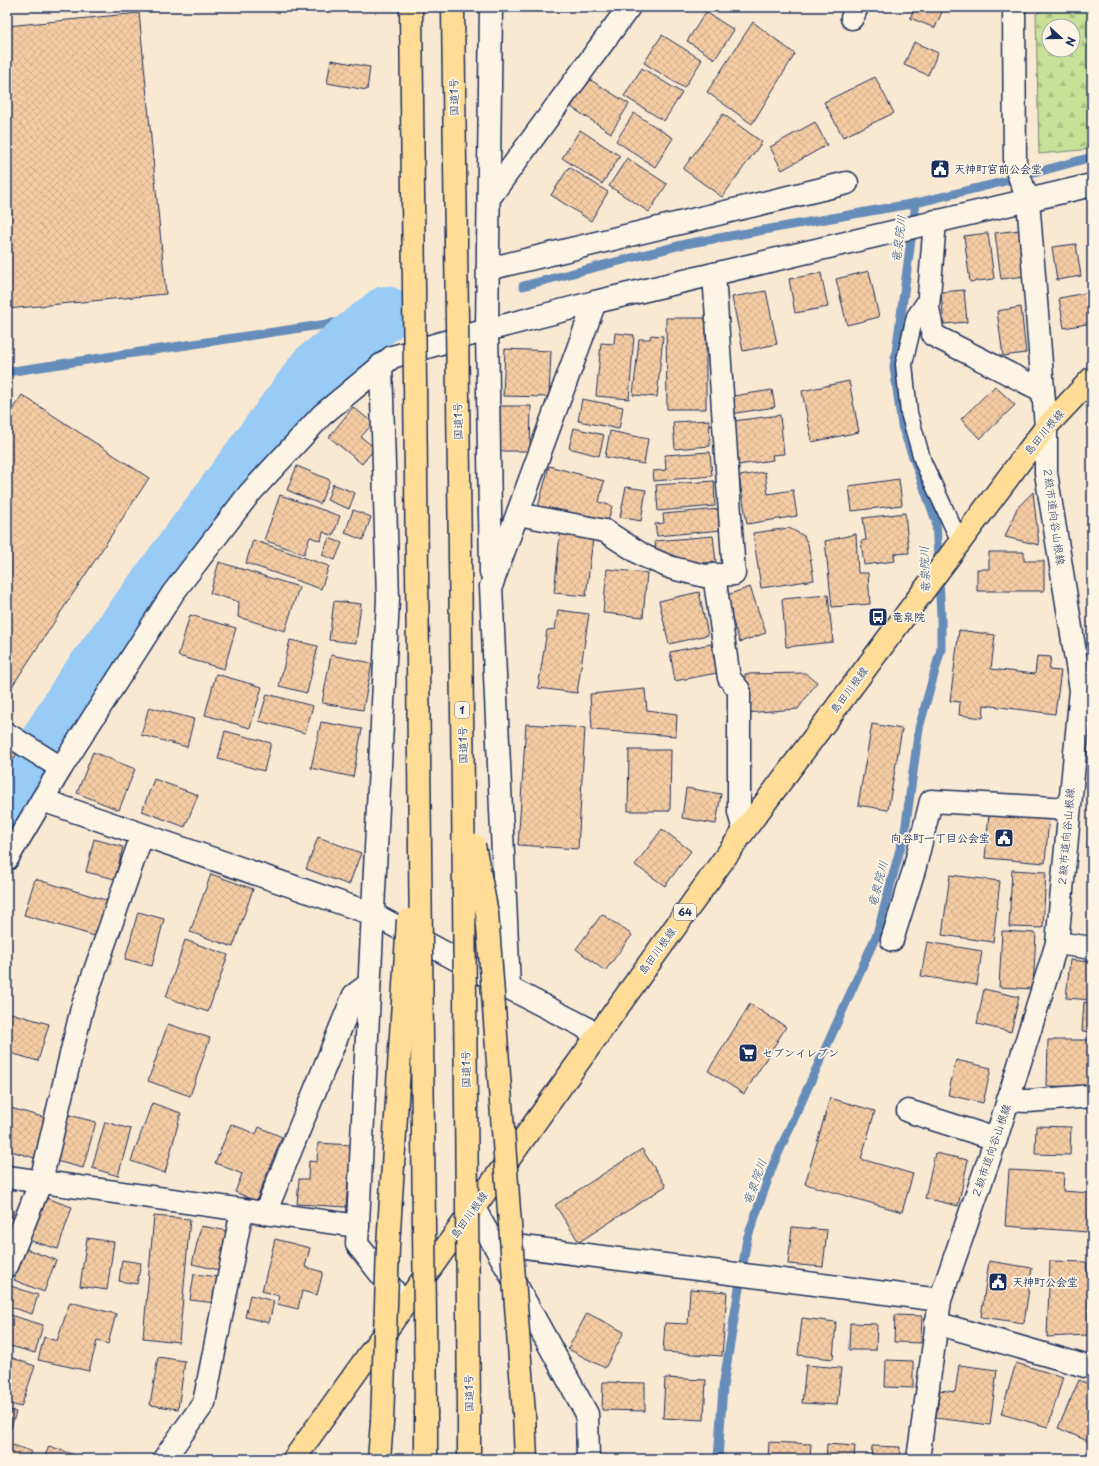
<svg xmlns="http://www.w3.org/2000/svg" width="1099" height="1466" font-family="'Playpen Sans','Klee One',sans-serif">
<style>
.forest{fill:url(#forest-firs);stroke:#72887a;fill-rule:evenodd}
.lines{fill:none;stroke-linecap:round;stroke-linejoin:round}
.stream{stroke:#668db9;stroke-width:9}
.river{stroke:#98cbf5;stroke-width:54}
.building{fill:url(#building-cross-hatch);stroke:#1b2f5e}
.service-casing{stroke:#1b2f5e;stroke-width:19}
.minor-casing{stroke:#1b2f5e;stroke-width:25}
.tertiary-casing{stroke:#1b2f5e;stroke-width:25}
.primary-casing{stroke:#1b2f5e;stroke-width:25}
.trunk-casing{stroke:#1b2f5e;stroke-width:25}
.service{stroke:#fcf5e5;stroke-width:16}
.minor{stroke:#fcf5e5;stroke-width:22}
.tertiary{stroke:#fcf5e5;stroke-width:22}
.primary{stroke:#ffdd96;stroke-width:22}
.trunk{stroke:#ffdd96;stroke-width:22}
.trunk-bridge-casing{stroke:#1b2f5e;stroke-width:25;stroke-linecap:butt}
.trunk-bridge{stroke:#ffdd96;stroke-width:22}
.labels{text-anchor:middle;stroke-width:3.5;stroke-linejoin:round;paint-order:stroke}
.shield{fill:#fcf5e5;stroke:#5e6a86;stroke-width:1}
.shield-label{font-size:10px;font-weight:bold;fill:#1b2f5e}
.street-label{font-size:11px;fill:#1b2f5e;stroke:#fcf5e5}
.poi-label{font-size:11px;font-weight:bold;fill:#1b2f5e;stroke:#fcf5e5;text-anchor:start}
.water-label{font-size:12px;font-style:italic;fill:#3a5684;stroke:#fcf5e5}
</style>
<defs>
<pattern id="forest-firs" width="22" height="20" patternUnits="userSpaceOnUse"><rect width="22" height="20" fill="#c9e197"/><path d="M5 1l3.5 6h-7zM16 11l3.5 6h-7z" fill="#acc185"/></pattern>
<pattern id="building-cross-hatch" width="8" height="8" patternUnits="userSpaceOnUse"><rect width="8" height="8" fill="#f5cca4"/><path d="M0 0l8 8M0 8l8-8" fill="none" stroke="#d1b090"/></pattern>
</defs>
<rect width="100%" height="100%" fill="#fae9d2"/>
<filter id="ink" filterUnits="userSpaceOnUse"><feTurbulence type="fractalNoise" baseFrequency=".025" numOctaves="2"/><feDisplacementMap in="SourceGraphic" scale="8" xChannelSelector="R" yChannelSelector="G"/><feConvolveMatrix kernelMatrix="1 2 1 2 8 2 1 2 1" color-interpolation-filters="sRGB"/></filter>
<g filter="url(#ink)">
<!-- forest -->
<path class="forest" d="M 1046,7 L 1092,7 L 1092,149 L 1039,154 L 1036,14 ZM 1049,26 L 1073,26 L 1073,50 L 1049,50 Z"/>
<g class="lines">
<!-- stream -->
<g class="stream">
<polyline points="523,286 685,244 916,203 998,183 1092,157"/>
<polyline points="7,372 347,321 386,313"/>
<polyline points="718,1459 723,1387 747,1239 773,1165 877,934 905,831 919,728 941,649 941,616 936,521 902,426 894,367 916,203"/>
</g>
<!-- river -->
<polyline class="river" points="7,807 81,687 315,369 386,313"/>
</g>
<!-- building -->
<g class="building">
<polygon points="915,7 944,7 935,28 910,18"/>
<polygon points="706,12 734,30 715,59 687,41"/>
<polygon points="139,13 166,294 7,309 7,26"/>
<polygon points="753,22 795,54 752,124 707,92"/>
<polygon points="662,35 702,60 684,88 644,63"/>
<polygon points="914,42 938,53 928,75 904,65"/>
<polygon points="331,60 370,67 367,90 327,83"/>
<polygon points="642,68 682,93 664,121 624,96"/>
<polygon points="875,77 894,113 843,137 824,102"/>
<polygon points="589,79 629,104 611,133 571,107"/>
<polygon points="634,113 673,138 655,167 616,141"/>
<polygon points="723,114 762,142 722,197 683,169"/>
<polygon points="815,122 827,145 782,170 770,147"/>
<polygon points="580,130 620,156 602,184 562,158"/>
<polygon points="627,158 667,184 649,212 609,186"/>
<polygon points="569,167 608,192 591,221 551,195"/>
<polygon points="1019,230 1025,276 1001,279 995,233"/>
<polygon points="988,233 994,279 970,282 964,236"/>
<polygon points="1076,244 1081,276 1057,280 1052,247"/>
<polygon points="869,271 879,317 847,325 836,279"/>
<polygon points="821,273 828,307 795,313 789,279"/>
<polygon points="964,290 967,322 944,324 941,292"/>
<polygon points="766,291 777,344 743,351 732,297"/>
<polygon points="1092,292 1092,323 1064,328 1059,298"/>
<polygon points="1021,307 1026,353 1003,356 997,311"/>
<polygon points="666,318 706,318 706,409 667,409"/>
<polygon points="615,333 634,335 629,399 596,396 601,343 614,344"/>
<polygon points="651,335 663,336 657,397 633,395 639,339 650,339"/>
<polygon points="505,349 551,351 549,397 503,396"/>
<polygon points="849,381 859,432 812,442 802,391"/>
<polygon points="995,386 1015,405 980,439 961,419"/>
<polygon points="772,390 775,407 730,414 727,397"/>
<polygon points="22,395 149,478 7,694 7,417"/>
<polygon points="582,399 623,407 619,429 578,421"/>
<polygon points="500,406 531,406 530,451 499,451"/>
<polygon points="353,407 373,423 361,437 375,448 362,464 329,437"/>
<polygon points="780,415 784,454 772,455 773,460 738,465 733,421"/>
<polygon points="709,420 710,446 675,449 673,422"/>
<polygon points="574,428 604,435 599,456 569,448"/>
<polygon points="610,431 648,439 644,464 605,457"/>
<polygon points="710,452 712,476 654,481 653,471 666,470 665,455"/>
<polygon points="297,466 330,480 320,504 287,490"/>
<polygon points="549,466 604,481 599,502 612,506 606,529 537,511"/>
<polygon points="765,472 768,494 793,490 797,516 747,524 739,476"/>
<polygon points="899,479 902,505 852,511 849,486"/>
<polygon points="714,481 715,506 658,511 656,485"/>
<polygon points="333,484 355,493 349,509 327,500"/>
<polygon points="626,487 646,490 641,521 620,517"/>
<polygon points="1033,492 1039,545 1005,537 1017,508"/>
<polygon points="280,495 340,516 333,536 323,532 321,541 310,537 304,554 264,540"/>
<polygon points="720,509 722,530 657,536 655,524 664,523 663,514"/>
<polygon points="353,510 371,517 363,540 345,533"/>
<polygon points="905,513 909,553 894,554 895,561 864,565 861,541 866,540 863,518"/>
<polygon points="789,528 804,536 808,544 814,580 761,588 753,533"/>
<polygon points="560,534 593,538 586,596 554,593"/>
<polygon points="856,534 858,573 868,573 870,604 832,607 825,541"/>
<polygon points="713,536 716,562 677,565 657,560 655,541"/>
<polygon points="329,538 342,543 335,560 322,555"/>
<polygon points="253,540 329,566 321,589 246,563"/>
<polygon points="989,552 1024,552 1024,561 1044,561 1044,591 977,591 977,569 989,569"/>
<polygon points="219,562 299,587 285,631 238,617 239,602 210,593"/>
<polygon points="607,569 647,573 643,617 603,613"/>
<polygon points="750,587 766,633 740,642 724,596"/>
<polygon points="699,592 708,635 669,644 659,601"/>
<polygon points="828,595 833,642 786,647 782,599"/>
<polygon points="334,601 361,604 356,643 329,640"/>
<polygon points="558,610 589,614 577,693 538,688 547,630 555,629"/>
<polygon points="190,615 236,628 224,669 178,656"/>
<polygon points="959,630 995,635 991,669 1035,674 1037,656 1051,657 1049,670 1061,671 1055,714 984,705 983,718 959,715 960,702 950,701"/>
<polygon points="290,640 318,646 307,693 279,686"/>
<polygon points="711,644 717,673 675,681 670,652"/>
<polygon points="331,655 372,663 363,710 322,703"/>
<polygon points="805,673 817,682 798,709 746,713 745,674"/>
<polygon points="216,674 262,687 250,728 205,715"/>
<polygon points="645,689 647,710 677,714 676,736 592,730 590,694"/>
<polygon points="267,694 313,706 305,733 259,721"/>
<polygon points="149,707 194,719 187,747 141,735"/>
<polygon points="321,722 362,729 353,777 311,768"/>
<polygon points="526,724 585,728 578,849 518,845"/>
<polygon points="872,724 902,729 888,810 858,805"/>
<polygon points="225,731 271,743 264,771 218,759"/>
<polygon points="7,747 17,753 7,771"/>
<polygon points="629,750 671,750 670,811 628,811"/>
<polygon points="93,752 135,769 119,810 77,793"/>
<polygon points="154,779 198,795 185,827 142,811"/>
<polygon points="686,788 721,794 716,824 682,818"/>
<polygon points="989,813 1049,818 1045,863 985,858"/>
<polygon points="1089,826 1092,827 1092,864 1086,863"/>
<polygon points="662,829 691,851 665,886 635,865"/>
<polygon points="318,837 361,853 349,885 306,869"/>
<polygon points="94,839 123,847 115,879 86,872"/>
<polygon points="1012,870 1046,872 1043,928 1009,927"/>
<polygon points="211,874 253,889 233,947 190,932"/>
<polygon points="950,875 1000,881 993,942 942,935"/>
<polygon points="35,879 109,901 98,937 24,915"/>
<polygon points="138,912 164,919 152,966 125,959"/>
<polygon points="602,914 632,935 605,971 576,949"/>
<polygon points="1002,931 1036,933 1033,989 999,987"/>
<polygon points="185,940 228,955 208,1012 166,997"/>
<polygon points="927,942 982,951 977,985 921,976"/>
<polygon points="1070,960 1092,962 1092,1000 1066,998"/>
<polygon points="984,989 1019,997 1011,1032 977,1024"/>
<polygon points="1084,1002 1092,1003 1092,1032 1082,1031"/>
<polygon points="750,1004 786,1027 744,1094 708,1071"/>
<polygon points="7,1012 49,1024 38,1061 7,1052"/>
<polygon points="168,1024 210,1038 190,1096 148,1081"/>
<polygon points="1048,1040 1092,1040 1092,1087 1047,1086"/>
<polygon points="956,1060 991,1068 983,1103 948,1095"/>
<polygon points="830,1098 875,1111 861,1159 913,1174 902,1212 805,1184"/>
<polygon points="152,1103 181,1113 165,1173 131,1161"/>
<polygon points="7,1107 46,1118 35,1158 7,1150"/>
<polygon points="69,1115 96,1122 83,1168 56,1161"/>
<polygon points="105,1122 131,1129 118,1176 92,1168"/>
<polygon points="231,1124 256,1134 259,1127 282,1137 256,1201 235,1192 242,1174 215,1163"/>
<polygon points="1036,1126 1071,1127 1070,1155 1035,1154"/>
<polygon points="318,1143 351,1145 346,1207 297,1204 299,1179 308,1179 309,1161 317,1162"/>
<polygon points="642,1149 666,1186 579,1242 555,1205"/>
<polygon points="935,1153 968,1160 958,1206 925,1198"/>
<polygon points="1009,1170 1064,1173 1063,1191 1090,1193 1088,1232 1005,1226"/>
<polygon points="43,1197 72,1207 58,1249 28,1240"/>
<polygon points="7,1208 14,1210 7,1236"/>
<polygon points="154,1216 190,1219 179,1342 143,1338"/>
<polygon points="201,1226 228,1231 219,1270 192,1264"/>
<polygon points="792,1227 827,1230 823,1267 788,1264"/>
<polygon points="87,1238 114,1242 107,1290 80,1286"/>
<polygon points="275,1239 310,1248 305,1267 323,1272 317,1295 302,1291 298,1309 277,1304 279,1296 262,1291"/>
<polygon points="26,1249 56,1260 44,1292 14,1280"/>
<polygon points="122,1260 141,1263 137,1284 119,1281"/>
<polygon points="989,1261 1032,1268 1024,1323 981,1317"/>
<polygon points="1050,1261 1086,1262 1089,1287 1088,1335 1047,1337"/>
<polygon points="194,1274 219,1277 216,1303 190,1300"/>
<polygon points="8,1285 38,1295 32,1314 7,1306"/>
<polygon points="690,1289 727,1292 722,1356 663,1352 665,1323 688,1324"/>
<polygon points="250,1295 274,1301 269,1323 245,1317"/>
<polygon points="70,1302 116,1314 108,1344 97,1341 89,1371 38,1360 44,1337 57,1341"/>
<polygon points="587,1313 624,1332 605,1368 568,1349"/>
<polygon points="7,1314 43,1325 35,1353 7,1345"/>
<polygon points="895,1315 922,1316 921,1343 894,1342"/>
<polygon points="802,1318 836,1322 833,1359 798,1355"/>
<polygon points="850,1323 877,1324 876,1350 849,1350"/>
<polygon points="7,1356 35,1366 21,1407 7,1403"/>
<polygon points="158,1357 185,1361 178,1409 150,1405"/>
<polygon points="886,1360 913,1361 913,1388 885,1387"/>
<polygon points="1016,1363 1063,1377 1048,1427 1001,1414"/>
<polygon points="806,1365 841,1368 837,1405 802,1403"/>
<polygon points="959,1365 997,1370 990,1425 936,1418 940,1390 955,1392"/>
<polygon points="665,1378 706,1380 704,1420 663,1418"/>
<polygon points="1079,1380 1092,1386 1092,1443 1058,1428"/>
<polygon points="603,1382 645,1383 645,1411 602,1410"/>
<polygon points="7,1409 16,1412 10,1431 7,1430"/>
<polygon points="769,1442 811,1444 810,1459 768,1459"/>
<polygon points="7,1443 31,1451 28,1459 7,1459"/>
<polygon points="827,1444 855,1446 854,1459 826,1459"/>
<polygon points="49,1446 75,1455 73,1459 44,1459"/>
<polygon points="872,1446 900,1447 899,1459 871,1459"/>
<polygon points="617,1456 643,1457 643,1459 616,1459"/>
</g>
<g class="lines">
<!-- service casing -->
<g class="service-casing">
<polyline id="service" points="930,294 915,316 904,364 909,413 923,462 960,542"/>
</g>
<!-- minor casing -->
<g class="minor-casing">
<g id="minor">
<polyline points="1014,7 1015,165 1028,200"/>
<polyline points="852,18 857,7"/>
<polyline points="489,198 629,7"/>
<polyline points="935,221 928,308 933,335 1043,391"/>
<polyline points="488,269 847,183"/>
<polyline points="381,365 388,599 357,1244 394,1291"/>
<polyline points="518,514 605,531 644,556 672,568 705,576 734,574 714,274"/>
<polyline points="491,572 487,330 491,7"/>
<polyline points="714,575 729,678 739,690 739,812 744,831"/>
<polyline points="7,734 61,768"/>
<polyline points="42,800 373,914 509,988 583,1026 597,1036"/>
<polyline points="892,940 914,870 931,801 1069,809"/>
<polyline points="1057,943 1092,948"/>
<polyline points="509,988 491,586 595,302"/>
<polyline points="1008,1100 1028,1101 1092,1096"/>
<polyline points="908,1111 996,1139"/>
<polyline points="7,1177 358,1226"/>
<polyline points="474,1208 587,1414 588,1459"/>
<polyline points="265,1213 354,995 369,984"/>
<polyline points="493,1243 940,1300"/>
<polyline points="7,1266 41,1181 82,1008 142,835"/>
<polyline points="936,1323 1092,1368"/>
<polyline points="164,1459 204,1403 242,1210"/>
</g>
</g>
<!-- tertiary casing -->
<g class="tertiary-casing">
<g id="tertiary">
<polyline points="7,859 61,768 173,593 249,494 322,415 392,357 487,330 595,302 1092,185"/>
<polyline points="918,1459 940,1300 996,1139 1057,943 1081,690 1046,473 1046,427 1028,200"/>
</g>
</g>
<!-- primary casing -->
<g class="primary-casing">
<polyline id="primary" points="294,1459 744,831 1046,427 1092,378"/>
</g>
<!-- trunk casing -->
<g class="trunk-casing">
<g id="trunk">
<polyline points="426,1414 426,1459"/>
<polyline points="469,1414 469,1459"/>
<polyline points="524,1414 526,1459"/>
<polyline points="379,1459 382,1422"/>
</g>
</g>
<!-- service -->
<use href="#service" class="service"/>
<!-- minor -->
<use href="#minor" class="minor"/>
<!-- tertiary -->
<use href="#tertiary" class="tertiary"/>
<!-- primary -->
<use href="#primary" class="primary"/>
<!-- trunk -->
<use href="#trunk" class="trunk"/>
<!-- trunk-bridge casing -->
<g class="trunk-bridge-casing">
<g id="trunk-bridge">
<polyline points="411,7 426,1414"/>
<polyline points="453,7 463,791 469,1414"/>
<polyline points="474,845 487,913 524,1414"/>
<polyline points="382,1422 388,1247 408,920"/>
</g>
</g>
<!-- trunk-bridge -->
<use href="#trunk-bridge" class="trunk-bridge"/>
</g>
</g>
<!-- icons -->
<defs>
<g id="civic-square" transform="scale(1)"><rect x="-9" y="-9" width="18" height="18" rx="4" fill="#1b2f5e" stroke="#fcf5e5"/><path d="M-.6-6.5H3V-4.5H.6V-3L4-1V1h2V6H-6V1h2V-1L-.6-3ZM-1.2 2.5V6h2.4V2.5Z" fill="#fff"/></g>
<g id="bus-square" transform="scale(1)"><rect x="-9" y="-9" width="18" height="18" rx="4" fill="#1b2f5e" stroke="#fcf5e5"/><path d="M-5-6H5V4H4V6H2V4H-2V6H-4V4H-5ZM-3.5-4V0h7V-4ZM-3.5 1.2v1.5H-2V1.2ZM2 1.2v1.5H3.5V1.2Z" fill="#fff"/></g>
<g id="supermarket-square" transform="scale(1)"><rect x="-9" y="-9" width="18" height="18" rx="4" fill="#1b2f5e" stroke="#fcf5e5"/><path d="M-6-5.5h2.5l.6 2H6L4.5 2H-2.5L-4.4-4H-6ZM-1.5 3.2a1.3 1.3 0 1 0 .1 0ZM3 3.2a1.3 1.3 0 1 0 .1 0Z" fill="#fff"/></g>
</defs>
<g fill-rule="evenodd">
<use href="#civic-square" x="940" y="169"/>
<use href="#bus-square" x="878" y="617"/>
<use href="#civic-square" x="1004" y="838"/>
<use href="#supermarket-square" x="748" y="1053"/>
<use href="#civic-square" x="998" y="1282"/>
</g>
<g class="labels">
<!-- shield labels -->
<g class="shield">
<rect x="455" y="702" width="14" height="16" rx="3"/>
<rect x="674" y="904" width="22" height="16" rx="3"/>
</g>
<g class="shield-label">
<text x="462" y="714">1</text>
<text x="685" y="916">64</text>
</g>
<!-- street labels -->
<g class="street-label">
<text transform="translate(454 97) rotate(-91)" y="4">国道1号</text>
<text transform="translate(458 421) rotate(-91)" y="4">国道1号</text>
<text transform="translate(1044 432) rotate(-50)" y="4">島田川根線</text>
<text transform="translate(1054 516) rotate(82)" y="4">２級市道向谷山根線</text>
<text transform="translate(849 690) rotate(-53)" y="4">島田川根線</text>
<text transform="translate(463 745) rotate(-91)" y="4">国道1号</text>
<text transform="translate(1066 837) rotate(-85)" y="4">２級市道向谷山根線</text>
<text transform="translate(657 951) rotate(-54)" y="4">島田川根線</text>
<text transform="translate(466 1069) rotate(-91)" y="4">国道1号</text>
<text transform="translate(991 1151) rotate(-71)" y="4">２級市道向谷山根線</text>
<text transform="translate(469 1215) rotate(-54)" y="4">島田川根線</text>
<text transform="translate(469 1393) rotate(-91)" y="4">国道1号</text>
</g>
<!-- poi labels -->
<g class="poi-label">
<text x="954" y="173">天神町宮前公会堂</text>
<text x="892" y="621">竜泉院</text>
<text x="990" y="842" text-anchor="end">向谷町一丁目公会堂</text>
<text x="762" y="1057">セブンイレブン</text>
<text x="1012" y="1286">天神町公会堂</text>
</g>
<!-- water labels -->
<g class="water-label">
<text transform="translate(899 239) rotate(-83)" y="4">竜泉院川</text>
<text transform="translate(925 570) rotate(-92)" y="4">竜泉院川</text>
<text transform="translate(878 884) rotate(-75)" y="4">竜泉院川</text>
<text transform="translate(755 1182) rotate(-70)" y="4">竜泉院川</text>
</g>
</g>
<!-- margin -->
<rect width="1099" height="1466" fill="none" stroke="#fcf5e5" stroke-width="24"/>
<rect x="12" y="12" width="1075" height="1442" fill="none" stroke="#1b2f5e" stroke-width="1.5" filter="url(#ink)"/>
<!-- north arrow -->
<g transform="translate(1061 38) rotate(111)"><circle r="19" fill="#fcf5e5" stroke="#a2a6af"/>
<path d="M0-3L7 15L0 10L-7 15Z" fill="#1b2f5e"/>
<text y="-6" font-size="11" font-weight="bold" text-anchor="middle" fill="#1b2f5e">N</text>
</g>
</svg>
